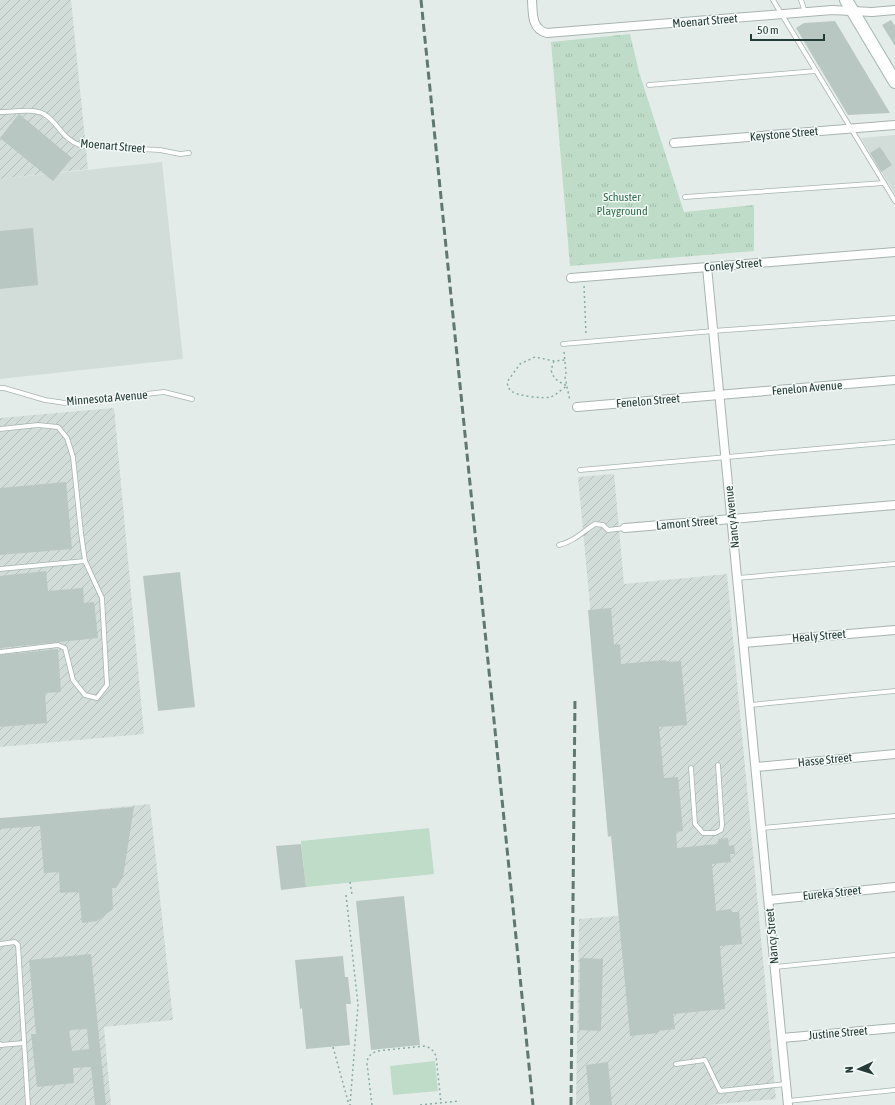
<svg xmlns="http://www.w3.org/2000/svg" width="895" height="1105" font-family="'Asap Condensed',sans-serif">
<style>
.built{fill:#d2dcd8}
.industrial{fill:url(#industrial-furrows)}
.grass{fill:url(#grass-tufts)}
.garden{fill:#bedcc7}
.building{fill:#b9c7c2;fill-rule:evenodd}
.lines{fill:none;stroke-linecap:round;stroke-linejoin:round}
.service-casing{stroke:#a7b4b0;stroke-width:5.5}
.minor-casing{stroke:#a7b4b0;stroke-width:10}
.secondary-casing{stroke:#a3b7b1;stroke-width:14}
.path{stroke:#86ada3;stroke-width:1.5;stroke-dasharray:2 3;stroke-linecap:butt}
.service{stroke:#fff;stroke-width:4}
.minor{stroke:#fff;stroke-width:8}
.secondary{stroke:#fff;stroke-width:12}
.rail{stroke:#5f7872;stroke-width:3;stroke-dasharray:8 4;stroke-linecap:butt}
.labels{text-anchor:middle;stroke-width:3;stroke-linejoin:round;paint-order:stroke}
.street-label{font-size:12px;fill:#243c37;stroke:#f4f9f7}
.park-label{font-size:12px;fill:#31704d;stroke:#f4f9f7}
</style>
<defs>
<pattern id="industrial-furrows" width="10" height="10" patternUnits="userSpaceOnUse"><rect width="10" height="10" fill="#d2dcd8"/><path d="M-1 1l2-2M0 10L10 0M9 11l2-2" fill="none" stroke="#b4beba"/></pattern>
<pattern id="grass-tufts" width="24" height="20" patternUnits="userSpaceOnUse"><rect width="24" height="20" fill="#bedcc7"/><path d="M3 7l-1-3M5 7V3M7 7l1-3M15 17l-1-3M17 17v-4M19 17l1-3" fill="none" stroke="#a3beac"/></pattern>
</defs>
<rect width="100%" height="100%" fill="#e4ece9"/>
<!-- built -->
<g class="built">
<polygon points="895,135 895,194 861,138"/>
<polygon points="162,162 183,359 0,379 0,179"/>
</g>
<!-- industrial -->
<g class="industrial">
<polygon points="0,0 71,0 88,169 0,179"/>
<polygon points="114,408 144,734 0,747 0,418"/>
<polygon points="614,474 624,584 727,574 776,1099 709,1105 576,1105 579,919 619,916 578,477"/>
<polygon points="150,804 173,1020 104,1027 111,1105 0,1105 0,819"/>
</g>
<!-- grass -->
<polygon class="grass" points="630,34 639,72 684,212 754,205 754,251 570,266 551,42"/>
<!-- garden -->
<g class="garden">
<polygon points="429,828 434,874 306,887 301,841"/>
<polygon points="435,1061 438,1091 393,1095 390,1066"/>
</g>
<!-- building -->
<g class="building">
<polygon points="891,20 895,26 895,46 882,25"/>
<polygon points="835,21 890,113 848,115 796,28 804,23"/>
<polygon points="19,114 72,158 53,181 0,138"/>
<polygon points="880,147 892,165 881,172 870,153"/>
<polygon points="33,228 38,285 0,289 0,231"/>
<polygon points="66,482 72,549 0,555 0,488"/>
<polygon points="46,571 48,591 83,588 84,603 94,602 98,638 0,648 0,576"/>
<polygon points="180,572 195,707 158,711 143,576"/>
<polygon points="611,608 614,645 620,644 621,664 665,660 668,662 681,661 687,725 659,727 664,778 678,777 683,831 676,832 677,848 718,844 718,839 728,838 729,846 734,845 735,854 730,854 731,862 712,864 716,911 731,909 732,912 739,912 742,944 720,946 725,1009 673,1014 675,1029 658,1031 658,1033 630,1036 611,836 608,837 588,610"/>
<polygon points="58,649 61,692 45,693 47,723 0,727 0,655"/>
<polygon points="134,807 123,877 116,888 112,888 113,909 97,921 82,923 79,892 60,893 59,872 44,873 40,826 0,829 0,818"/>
<polygon points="301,844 306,887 281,890 276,846"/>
<polygon points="404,896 420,1045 371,1050 356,901"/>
<path d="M 91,954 L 98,1027 L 106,1105 L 95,1105 L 91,1067 L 73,1068 L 74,1083 L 37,1087 L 31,1034 L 36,1034 L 29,960 ZM 87,1029 L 89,1049 L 72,1051 L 69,1030 Z"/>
<polygon points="343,956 345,977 348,977 351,1004 346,1004 350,1045 306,1049 302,1008 300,1009 295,960"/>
<polygon points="580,958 603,959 601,1031 579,1030"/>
<polygon points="608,1062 612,1105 590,1105 586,1065"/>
</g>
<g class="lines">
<!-- service casing -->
<g class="service-casing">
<g id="service">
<polyline points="773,0 895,201"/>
<polyline points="801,0 805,12"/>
<polyline points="649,85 816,71"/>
<path d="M 0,112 C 13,112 32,108 44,114 C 60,124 61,139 82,146 L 160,150 L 180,154 L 189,153"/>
<polyline points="685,197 884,183"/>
<polyline points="563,344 713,331 895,318"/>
<polyline points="0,388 4,388 45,400 65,403 164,392 192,399"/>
<polyline points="0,429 38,425 58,427 67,438 73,457 81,533 85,561"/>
<polyline points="580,470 895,442"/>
<path d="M 559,545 C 575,541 582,532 595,524 L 603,525 L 608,530 L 625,528"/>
<polyline points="0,569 85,561 102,598 107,685 97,698 85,695 73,680 65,648 58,645 0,652"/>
<polyline points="738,578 895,564"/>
<polyline points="750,705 895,691"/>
<polyline points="691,768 695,824 703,833 715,833 721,830 722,825 718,765"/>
<polyline points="762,828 895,816"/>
<polyline points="0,944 15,942 18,945 28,1105"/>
<polyline points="775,967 895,955"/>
<polyline points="0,1044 1,1045 24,1043"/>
<polyline points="676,1064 705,1060 720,1091 786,1084"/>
<polyline points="788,1101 895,1090"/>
</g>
</g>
<!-- minor casing -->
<g class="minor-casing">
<g id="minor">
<path d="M 532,0 C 533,13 531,29 547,33 L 832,10 L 872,12 L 895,10"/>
<polyline points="674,143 895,125"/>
<polyline points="707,267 788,1105"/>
<polyline points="571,278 895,252"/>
<polyline points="577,407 895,380"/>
<polyline points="625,528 895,505"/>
<polyline points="744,643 895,630"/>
<polyline points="756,767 895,754"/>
<polyline points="769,900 895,887"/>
<polyline points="782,1038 895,1028"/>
</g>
</g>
<!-- secondary casing -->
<g class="secondary-casing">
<polyline id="secondary" points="846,0 895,82"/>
</g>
<!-- path -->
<g class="path">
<polyline points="584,286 586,335"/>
<polyline points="564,352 566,373 565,377 570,401"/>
<path d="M 554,361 L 551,370 C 554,380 558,381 567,386 C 562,389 556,395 551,397 C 545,399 519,396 513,392 C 509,390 508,387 507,382 L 520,364 L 535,357 L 554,361 L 565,360"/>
<polyline points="350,882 352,895"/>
<polyline points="346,895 358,1005 350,1105"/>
<polyline points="333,1047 349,1105"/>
<path d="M 372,1105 L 367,1064 C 367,1056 371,1054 377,1051 L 425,1046 C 431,1048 433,1050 436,1056 L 441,1103"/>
<polyline points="420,1105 460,1101"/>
</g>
<!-- service -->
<use href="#service" class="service"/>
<!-- minor -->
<use href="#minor" class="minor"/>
<!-- secondary -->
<use href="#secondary" class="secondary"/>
<!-- rail -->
<g class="rail">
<polyline points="421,0 533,1105"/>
<polyline points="571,1105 575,697"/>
</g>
</g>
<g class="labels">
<!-- street labels -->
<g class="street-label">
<text transform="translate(705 21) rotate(-5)" y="4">Moenart Street</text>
<text transform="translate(784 134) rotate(-5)" y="4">Keystone Street</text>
<text transform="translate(113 146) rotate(5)" y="4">Moenart Street</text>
<text transform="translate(733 265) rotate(-5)" y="4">Conley Street</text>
<text transform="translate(807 388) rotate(-5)" y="4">Fenelon Avenue</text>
<text transform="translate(107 398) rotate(-5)" y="4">Minnesota Avenue</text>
<text transform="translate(648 401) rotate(-5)" y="4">Fenelon Street</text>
<text transform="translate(732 517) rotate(-96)" y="4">Nancy Avenue</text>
<text transform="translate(687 523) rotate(-5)" y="4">Lamont Street</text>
<text transform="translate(819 636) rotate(-5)" y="4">Healy Street</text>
<text transform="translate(825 760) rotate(-6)" y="4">Hasse Street</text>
<text transform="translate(832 893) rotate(-6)" y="4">Eureka Street</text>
<text transform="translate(772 936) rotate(-95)" y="4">Nancy Street</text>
<text transform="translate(838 1033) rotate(-5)" y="4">Justine Street</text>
</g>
<!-- park labels -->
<g class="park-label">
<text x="622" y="201">Schuster<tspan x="622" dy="14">Playground</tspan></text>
</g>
</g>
<!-- north arrow -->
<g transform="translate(859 1069) rotate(266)" stroke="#f4f9f7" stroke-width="3" paint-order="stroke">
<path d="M0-3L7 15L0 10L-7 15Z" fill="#243c37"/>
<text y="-6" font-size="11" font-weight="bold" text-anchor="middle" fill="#243c37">N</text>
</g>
<!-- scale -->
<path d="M751 34v6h73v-6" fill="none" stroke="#243c37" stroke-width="2"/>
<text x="757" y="34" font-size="12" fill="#243c37" stroke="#f4f9f7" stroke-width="3" paint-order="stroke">50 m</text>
</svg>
